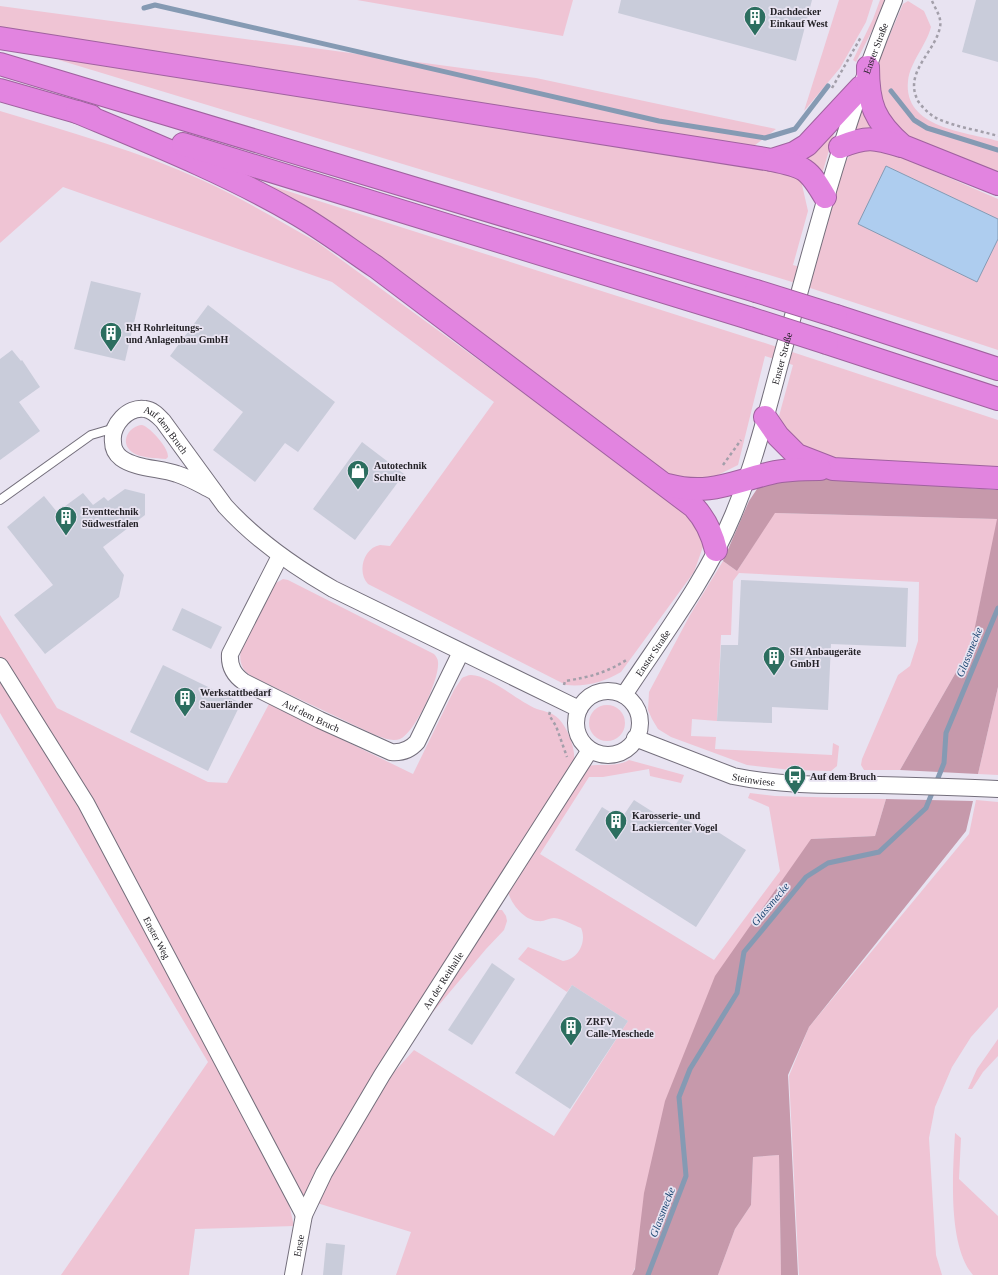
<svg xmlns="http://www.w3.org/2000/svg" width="998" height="1275" font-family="'Times New Roman',serif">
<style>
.green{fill:#efc4d4}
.forest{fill:#c699ab}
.water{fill:#aecdef;stroke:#859ab3}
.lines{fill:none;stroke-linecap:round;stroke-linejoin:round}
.stream{stroke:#859ab3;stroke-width:5}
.building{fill:#c9ccda}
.service-casing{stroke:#736e7b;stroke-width:10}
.minor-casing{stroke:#736e7b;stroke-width:18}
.motorway-casing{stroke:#a0629f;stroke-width:24}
.path{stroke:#a39faa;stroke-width:2.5;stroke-dasharray:3 3;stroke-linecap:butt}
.service{stroke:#fff;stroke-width:8}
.minor{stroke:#fff;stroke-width:16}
.motorway{stroke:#e284e0;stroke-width:22}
.motorway-bridge-casing{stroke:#a0629f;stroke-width:24;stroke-linecap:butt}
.motorway-bridge{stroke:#e284e0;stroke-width:22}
.labels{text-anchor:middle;stroke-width:3.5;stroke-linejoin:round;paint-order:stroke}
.poi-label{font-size:10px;font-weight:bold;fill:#242227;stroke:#e8e3f1;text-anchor:start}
.street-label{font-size:10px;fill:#242227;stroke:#e8e3f1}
.water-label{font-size:11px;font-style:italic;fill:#1a4571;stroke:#e8e3f1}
</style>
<rect width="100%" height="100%" fill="#e8e3f1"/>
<!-- green -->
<g class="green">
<polygon points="357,0 573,0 563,36"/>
<polygon points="839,0 873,0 866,22 840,68 804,111"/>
<polygon points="880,0 886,0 878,19 856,62 853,60 873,19"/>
<path d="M 908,1 L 924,11 L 931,27 C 926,46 910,62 908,81 C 903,128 966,132 998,141 L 998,175 L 920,144 L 900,131 L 879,104 L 876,67 L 903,4 Z"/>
<polygon points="0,6 536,78 776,129 750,149 0,28"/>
<polygon points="61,55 780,170 800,176 808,211 793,265 813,271 844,163 851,154 858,148 883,149 998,199 998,219 886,166 977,282 998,239 998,350 789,281 59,60"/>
<polygon points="863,105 880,134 852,134"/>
<path d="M 0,111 C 69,132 139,151 204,181 C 243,199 280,221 317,242 L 696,519 L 704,544 L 694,572 L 621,672 C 604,682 586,687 566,685 L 368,584 C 357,573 363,548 380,545 C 383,545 387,546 390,546 L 494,402 L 332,282 L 63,187 L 0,243 Z"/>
<polygon points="836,127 822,174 795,157"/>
<polygon points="256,181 768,344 998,420 998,470 835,460 794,443 779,416 793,365 765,356 738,465 706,481 685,479 663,472"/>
<path d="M 142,425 C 150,427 169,448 168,457 L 166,459 C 156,458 139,458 132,452 C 119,442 129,426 142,425 Z"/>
<polygon points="774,513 998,519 971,646 900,770 864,770 861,765 862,759 898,675 910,666 918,641 919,582 739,573 733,581 731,635 721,635 717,721 692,719 691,736 716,737 715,749 832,755 833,743 839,746 837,766 831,771 791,770 747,765 671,737 658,729 652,719 648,710 649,692 690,615 723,561 737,571"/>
<path d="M 283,579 L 288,580 L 434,654 C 436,656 438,659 438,662 C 440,678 415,733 400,739 C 391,742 381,737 373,734 L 253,677 C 240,670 239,660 241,647 L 274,584 Z"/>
<path d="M 0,615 L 57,708 L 208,782 L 227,783 L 269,704 L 413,774 L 454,690 L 462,678 C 464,677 468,675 471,675 C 489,675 519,702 537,709 C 546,712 552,712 559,719 C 568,729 576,749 574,762 L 304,1197 L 289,1204 L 294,1226 L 195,1229 L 189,1275 L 61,1275 L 208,1062 L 0,713 Z"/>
<polygon points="998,687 998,775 978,774"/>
<circle cx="607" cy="723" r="18"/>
<path d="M 629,760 L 684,775 L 681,783 L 650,776 L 649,769 L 603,777 L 589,777 L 540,854 L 714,960 L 780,871 L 769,807 L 748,798 L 750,793 L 775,796 L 886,799 L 875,836 L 811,839 L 632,1275 L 396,1275 L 411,1232 L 317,1203 L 378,1090 L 414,1050 L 554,1136 L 628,1021 L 572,985 L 567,992 L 518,959 L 528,947 L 563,961 C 579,959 587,941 581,928 C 573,925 563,919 554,918 C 549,918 544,922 538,921 C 524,920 512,905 508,892 L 586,766 C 601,763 615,768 629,760 Z"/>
<polygon points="976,800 998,802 998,1007 971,1037 952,1067 935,1107 929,1138 936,1255 942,1275 799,1275 789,1076 809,1027 969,834"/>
<polygon points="496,910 502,910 506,916 507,921 504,930 486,949 433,1012 431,1010"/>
<polygon points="998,1039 998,1056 983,1072 972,1089 968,1089 977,1069"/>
<path d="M 955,1133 L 961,1138 L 959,1179 L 998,1216 L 998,1275 L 973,1275 C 947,1245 953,1170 955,1133 Z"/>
<polygon points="779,1155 781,1275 718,1275 735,1229 751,1205 753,1157"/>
</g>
<!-- forest -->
<g class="forest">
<polygon points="802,476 998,490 998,687 978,774 900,770 971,646 997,519 775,513 737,571 723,561 749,501 759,486"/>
<polygon points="886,799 973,801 966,831 809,1027 788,1075 798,1275 781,1275 779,1155 753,1157 751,1205 735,1229 718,1275 632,1275 635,1269 644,1193 665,1101 715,976 811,839 875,836"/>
</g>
<!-- water -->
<polygon class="water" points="886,166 998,219 998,239 977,282 858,224"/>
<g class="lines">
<!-- stream -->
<g class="stream">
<polyline points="144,8 155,5 659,121 765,138 795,129 828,86"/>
<polyline points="891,91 914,120 927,128 998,150"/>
<polyline points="648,1275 686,1176 679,1097 690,1069 737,993 744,952 806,877 828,863 879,852 926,808 944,763 946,733 998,608"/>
</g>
</g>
<!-- building -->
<g class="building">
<polygon points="621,0 812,0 796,61 618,13"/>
<polygon points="976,0 998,0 998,62 962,52"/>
<polygon points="91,281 141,293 125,361 74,349"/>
<polygon points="208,305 335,402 298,452 285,443 255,482 213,450 243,412 170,356"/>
<polygon points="12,350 21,361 22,360 40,387 19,402 40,431 0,460 0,359"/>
<polygon points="362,442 404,474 355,540 313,509"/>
<polygon points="125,489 145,494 145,515 103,547 124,575 119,597 45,654 14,615 53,585 7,527 44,496 57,512 83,493 93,505 104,497 108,501"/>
<polygon points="741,580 908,588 906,647 831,644 828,710 772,707 772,723 717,721 721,645 738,645"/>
<polygon points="182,608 222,627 211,649 172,630"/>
<polygon points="163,665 241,703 208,771 130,732"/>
<polygon points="634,800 675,826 681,816 701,829 704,823 746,850 696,927 575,850 602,807 621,819"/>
<polygon points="492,963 515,979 472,1045 448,1030"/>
<polygon points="572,985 628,1021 570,1109 515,1073"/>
<polygon points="326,1243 345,1245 342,1275 323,1275"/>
</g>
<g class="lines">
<!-- service casing -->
<g class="service-casing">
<polyline id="service" points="0,500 91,435 115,428"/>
</g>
<!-- minor casing -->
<g class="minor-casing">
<g id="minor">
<path id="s1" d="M 213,491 C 201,485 190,478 177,474 C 160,468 136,469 121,458 C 116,454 113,448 113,442 C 111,425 128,406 145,409 C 153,410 158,416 163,421 L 225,506 C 256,540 293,566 333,589 L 579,709"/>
<path id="s2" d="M 280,556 L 230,654 C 229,667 234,675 244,682 L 320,720 L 391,752 C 402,753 410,750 417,742 L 461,652"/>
<path id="s3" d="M 0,666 L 86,803 L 304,1215"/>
<circle cx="608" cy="723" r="32"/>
<path id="s4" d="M 624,695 C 662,637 706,580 733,515 C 758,455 772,390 790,327 C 820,216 850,106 894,0"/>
<path id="s5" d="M 635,738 L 733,776 C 781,786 831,785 879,785 C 919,786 958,787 998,789"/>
<path id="s6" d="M 293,1275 L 304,1215 L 324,1173 L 382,1075 L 590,750"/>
</g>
</g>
<!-- motorway casing -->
<g class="motorway-casing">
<g id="motorway">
<polyline points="0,38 772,160 794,153 807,145 861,87"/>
<polyline points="0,64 756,291"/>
<path d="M 868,67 C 868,104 874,121 903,146 L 998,184"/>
<polyline points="0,90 91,116"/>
<path d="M 77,112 C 151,143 226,173 295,213 C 323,229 349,249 376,267 L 694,507 C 706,520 712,533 716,550"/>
<polyline points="183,144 749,318"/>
<path d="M 840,147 C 867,136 874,138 901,146"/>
<path d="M 772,160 C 805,167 808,168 825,197"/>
<polyline points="836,316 998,369"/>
<polyline points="827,343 998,399"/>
<polyline points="765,417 778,436 797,455 833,469 998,478"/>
<path d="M 668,485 C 709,496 732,482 771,473 C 787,469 804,469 820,469"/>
</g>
</g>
<!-- path -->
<g class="path">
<path d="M 932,1 C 936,10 942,18 940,27 C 935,53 903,72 918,101 C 922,107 929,114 936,118 C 955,127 978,130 998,136"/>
<polyline points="832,88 861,37"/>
<polyline points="723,465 741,440"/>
<path d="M 564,685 L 565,681 C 590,677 606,673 628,659"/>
<polyline points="550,712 549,715 556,726 567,757"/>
</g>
<!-- service -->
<use href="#service" class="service"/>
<!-- minor -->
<use href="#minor" class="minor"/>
<!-- motorway -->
<use href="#motorway" class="motorway"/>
<!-- motorway-bridge casing -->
<g class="motorway-bridge-casing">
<g id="motorway-bridge">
<polyline points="756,291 836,316"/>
<polyline points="749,318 827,343"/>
</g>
</g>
<!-- motorway-bridge -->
<use href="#motorway-bridge" class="motorway-bridge"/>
</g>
<!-- icons -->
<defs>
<g id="building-pin" transform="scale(1.15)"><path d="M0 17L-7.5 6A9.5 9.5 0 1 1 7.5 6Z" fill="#2c6e5f" stroke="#e8e3f1"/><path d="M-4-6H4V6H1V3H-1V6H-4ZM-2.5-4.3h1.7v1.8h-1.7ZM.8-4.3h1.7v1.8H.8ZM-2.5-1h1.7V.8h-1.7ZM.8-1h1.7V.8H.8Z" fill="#fff"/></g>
<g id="shop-pin" transform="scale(1.15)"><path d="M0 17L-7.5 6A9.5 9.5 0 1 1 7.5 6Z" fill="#2c6e5f" stroke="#e8e3f1"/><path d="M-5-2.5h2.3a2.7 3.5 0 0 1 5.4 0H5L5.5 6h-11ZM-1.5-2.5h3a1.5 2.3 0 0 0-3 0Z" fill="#fff"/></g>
<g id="bus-pin" transform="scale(1.15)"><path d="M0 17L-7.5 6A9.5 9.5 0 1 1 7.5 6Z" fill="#2c6e5f" stroke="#e8e3f1"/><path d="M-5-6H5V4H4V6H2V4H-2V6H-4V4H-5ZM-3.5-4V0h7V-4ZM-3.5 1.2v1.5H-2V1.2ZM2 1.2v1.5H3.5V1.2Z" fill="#fff"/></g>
</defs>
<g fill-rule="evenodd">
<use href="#building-pin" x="755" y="17"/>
<use href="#building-pin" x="111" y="333"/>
<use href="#shop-pin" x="358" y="471"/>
<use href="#building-pin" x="66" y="517"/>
<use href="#building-pin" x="774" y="657"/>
<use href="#building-pin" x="185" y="698"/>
<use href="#bus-pin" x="795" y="776"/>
<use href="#building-pin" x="616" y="821"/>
<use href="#building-pin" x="571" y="1027"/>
</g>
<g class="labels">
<!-- poi labels -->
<g class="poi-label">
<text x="770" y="15">Dachdecker<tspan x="770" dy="12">Einkauf West</tspan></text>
<text x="126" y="331">RH Rohrleitungs-<tspan x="126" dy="12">und Anlagenbau GmbH</tspan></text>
<text x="374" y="469">Autotechnik<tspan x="374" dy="12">Schulte</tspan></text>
<text x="82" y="515">Eventtechnik<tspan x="82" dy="12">Südwestfalen</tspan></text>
<text x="790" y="655">SH Anbaugeräte<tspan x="790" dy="12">GmbH</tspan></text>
<text x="200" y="696">Werkstattbedarf<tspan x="200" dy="12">Sauerländer</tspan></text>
<text x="810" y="780">Auf dem Bruch</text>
<text x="632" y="819">Karosserie- und<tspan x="632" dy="12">Lackiercenter Vogel</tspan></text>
<text x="586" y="1025">ZRFV<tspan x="586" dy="12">Calle-Meschede</tspan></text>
</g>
<!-- street labels -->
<g class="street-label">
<text dy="4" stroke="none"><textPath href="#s4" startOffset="699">Enster Straße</textPath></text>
<text dy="4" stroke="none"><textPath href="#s4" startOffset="375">Enster Straße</textPath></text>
<text dy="4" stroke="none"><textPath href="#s1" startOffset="199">Auf dem Bruch</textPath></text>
<text dy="4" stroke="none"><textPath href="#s4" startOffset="51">Enster Straße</textPath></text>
<text dy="4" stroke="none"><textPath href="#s2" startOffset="218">Auf dem Bruch</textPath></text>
<text dy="4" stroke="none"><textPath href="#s5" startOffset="126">Steinwiese</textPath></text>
<text dy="4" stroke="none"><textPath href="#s3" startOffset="314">Enster Weg</textPath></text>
<text dy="4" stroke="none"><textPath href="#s6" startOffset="334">An der Reithalle</textPath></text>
<text dy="4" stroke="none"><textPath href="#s6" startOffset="30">Enste</textPath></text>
</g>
<!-- water labels -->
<g class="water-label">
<text transform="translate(969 652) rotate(-68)" y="4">Glassmecke</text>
<text transform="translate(770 904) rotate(-50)" y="4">Glassmecke</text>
<text transform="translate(662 1212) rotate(-69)" y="4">Glassmecke</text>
</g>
</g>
</svg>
